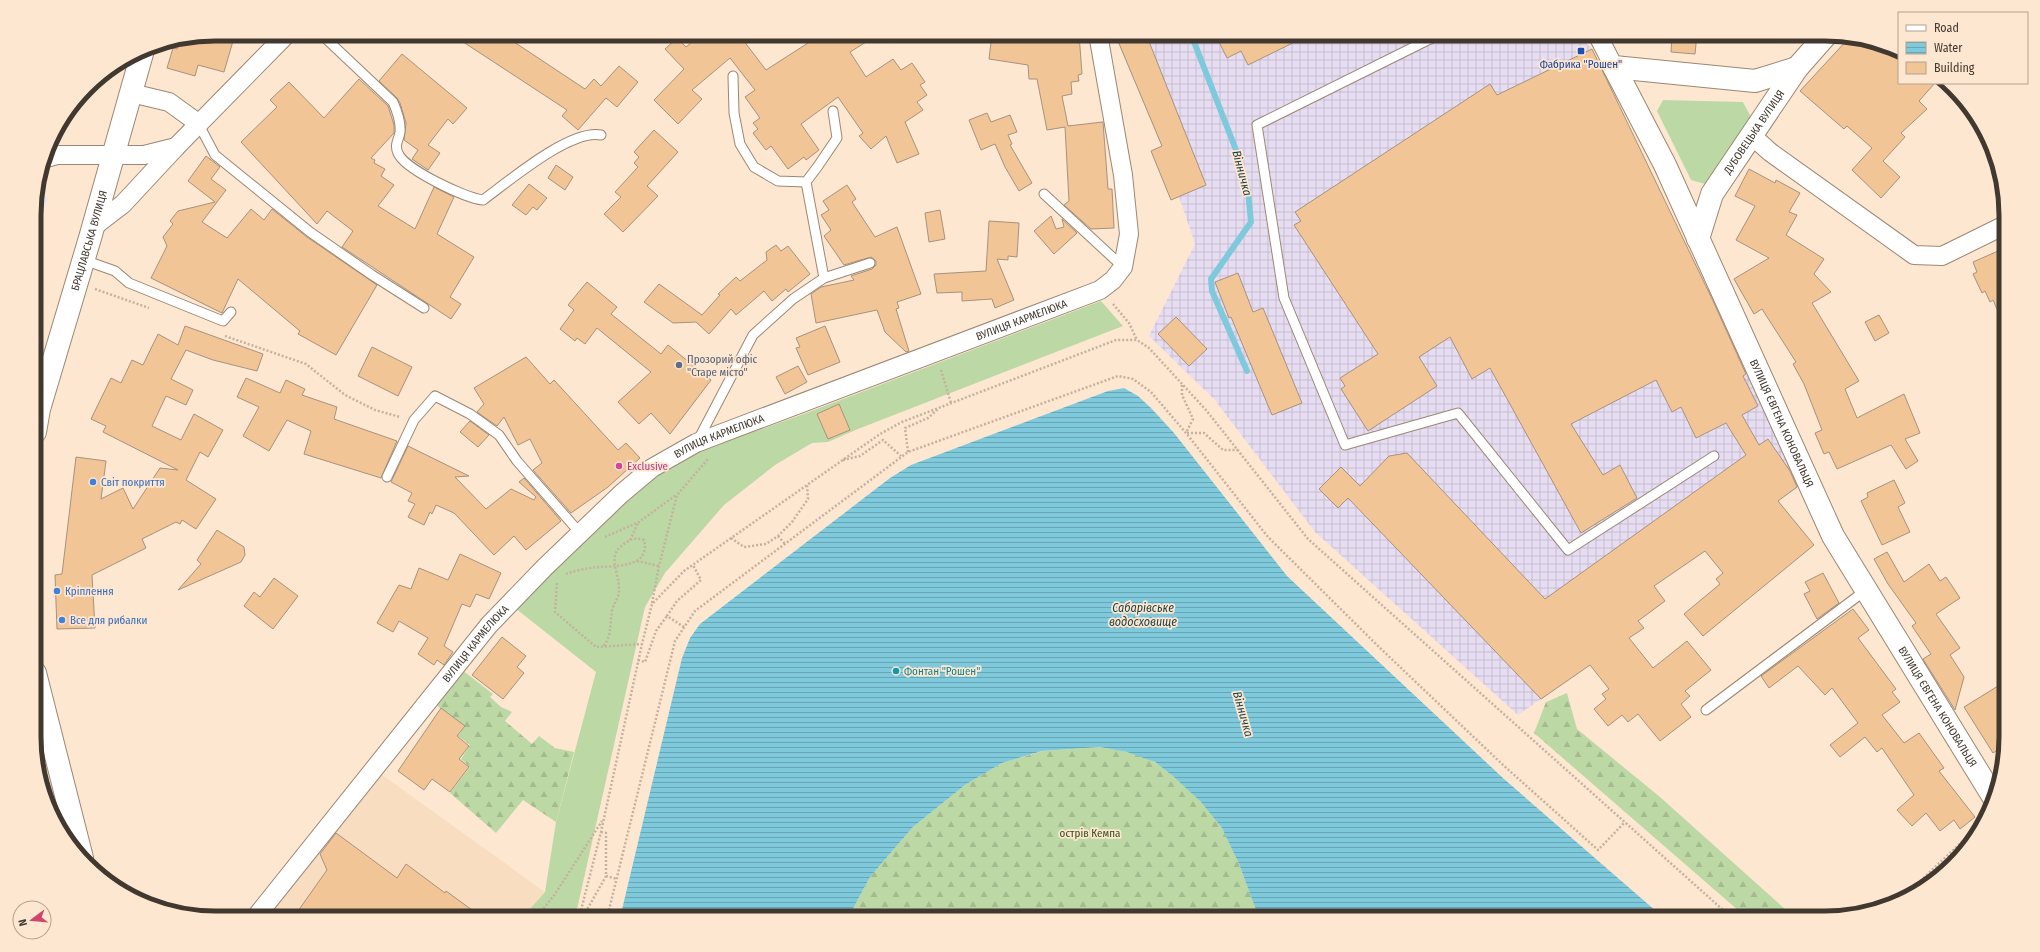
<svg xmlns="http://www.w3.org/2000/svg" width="2040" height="952" font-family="'Fira Sans Condensed',sans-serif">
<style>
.built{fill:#f9ddc1}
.industrial{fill:url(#industrial-grid)}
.education{fill:#e3def4}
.grass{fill:#bcd9a5}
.forest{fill:url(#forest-firs)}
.water{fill:url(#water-rules)}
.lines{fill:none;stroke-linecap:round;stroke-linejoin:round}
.stream{stroke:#7ecadc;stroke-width:6}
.building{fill:#f2c597;stroke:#a7927e}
.service-casing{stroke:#9c8773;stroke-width:11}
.minor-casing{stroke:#9c8773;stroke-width:20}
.tertiary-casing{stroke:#9c8773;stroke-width:24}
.primary-casing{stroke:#9c8773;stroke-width:24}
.path{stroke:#c4b19f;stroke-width:2.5;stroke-dasharray:2 2;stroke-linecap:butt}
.service{stroke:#fff;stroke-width:9}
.minor{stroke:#fff;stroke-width:18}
.tertiary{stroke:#fff;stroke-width:22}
.primary{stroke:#fff;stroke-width:22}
.transit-dot{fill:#1a4fb4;stroke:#fee7d1;stroke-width:1.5}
.service-dot{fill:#5c6f8a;stroke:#fee7d1;stroke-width:1.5}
.hotel-dot{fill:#d1479c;stroke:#fee7d1;stroke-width:1.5}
.shop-dot{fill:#3f7fe0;stroke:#fee7d1;stroke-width:1.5}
.culture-dot{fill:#0f9aa8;stroke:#fee7d1;stroke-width:1.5}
.labels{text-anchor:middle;stroke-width:3.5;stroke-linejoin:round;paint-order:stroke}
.transit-label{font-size:11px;fill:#164399;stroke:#fee7d1}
.street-label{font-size:11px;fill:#41382f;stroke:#fee7d1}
.service-label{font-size:11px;fill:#4e5e75;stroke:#fee7d1;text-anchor:start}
.hotel-label{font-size:11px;fill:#b23c85;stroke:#fee7d1;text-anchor:start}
.shop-label{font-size:11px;fill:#366cbe;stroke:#fee7d1;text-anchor:start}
.culture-label{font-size:11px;fill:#0d838f;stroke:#fee7d1;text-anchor:start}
.park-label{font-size:11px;fill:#334d16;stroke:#fee7d1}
.water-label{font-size:12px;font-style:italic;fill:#183c44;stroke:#fee7d1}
.rim{fill:none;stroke:#41382f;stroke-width:5}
</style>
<defs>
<pattern id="industrial-grid" width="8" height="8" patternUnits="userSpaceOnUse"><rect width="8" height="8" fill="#e6ddf2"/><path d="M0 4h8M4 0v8" fill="none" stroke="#c6bed0"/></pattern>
<pattern id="forest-firs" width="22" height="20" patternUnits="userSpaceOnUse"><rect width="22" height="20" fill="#bcd9a5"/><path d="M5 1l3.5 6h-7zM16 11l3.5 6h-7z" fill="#a3bb8e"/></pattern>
<pattern id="water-rules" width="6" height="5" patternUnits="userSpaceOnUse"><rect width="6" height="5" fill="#7ecadc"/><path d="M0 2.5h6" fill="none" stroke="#69a5b3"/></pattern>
</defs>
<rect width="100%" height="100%" fill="#fee7d1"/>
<!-- built -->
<polygon class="built" points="374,769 545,892 522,918 255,918"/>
<!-- industrial -->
<polygon class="industrial" points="1115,34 1577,34 1592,49 1800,486 1654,586 1665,601 1638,621 1644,628 1518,715 1315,532 1214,399 1149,336 1195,244 1162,146"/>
<!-- education -->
<polygon class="education" points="43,194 47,198 34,244 34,203 36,196"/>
<!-- grass -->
<g class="grass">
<polygon points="1663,100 1743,102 1752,119 1705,184 1691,180 1657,111"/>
<polygon points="1101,301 1123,326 858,429 828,442 812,443 775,465 724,505 665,573 645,607 575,918 522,918 545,892 556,822 596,672 515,608 597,528 659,474 695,453 801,415"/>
</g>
<!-- forest -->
<g class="forest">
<polygon points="462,670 493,694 490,697 501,707 512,712 505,721 532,744 539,736 555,748 574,752 556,822 523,800 496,833 450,793 470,767 461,759 470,745 458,736 465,726 436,705"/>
<polygon points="1567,693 1577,729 1660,797 1795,918 1747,918 1534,733 1546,702"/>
<path d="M 1100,747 C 1119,750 1139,753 1156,763 C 1175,774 1212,810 1223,830 C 1238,858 1248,888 1259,918 L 848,918 L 870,877 L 913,827 L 965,785 L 1002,763 L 1043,751 Z"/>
</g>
<!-- water -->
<polygon class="water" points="1124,388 1138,396 1152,409 1174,433 1287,576 1504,779 1664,918 1259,918 1239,864 1222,828 1201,802 1173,776 1155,762 1127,752 1100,747 1042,751 1002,763 965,785 913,827 870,877 848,918 620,918 682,658 690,638 700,624 890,478 911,465 1108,391"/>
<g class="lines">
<!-- stream -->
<polyline class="stream" points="1191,34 1236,150 1248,191 1251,222 1211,279 1212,291 1247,371"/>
</g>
<!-- building -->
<g class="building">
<polygon points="215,34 235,34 224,72 198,65 195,76 167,68 173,48 177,49 180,41"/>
<polygon points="451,34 502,34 585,89 594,79 601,86 619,66 638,82 617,107 606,98 578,130 562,116 567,110"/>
<polygon points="702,34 723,34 731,43 740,36 766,70 822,34 879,34 850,52 866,77 893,59 901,70 912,63 925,82 920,85 927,95 917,102 923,110 905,122 919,154 897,163 886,136 871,149 859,136 863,133 838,97 801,124 819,150 806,160 804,157 788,169 771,146 766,150 753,133 758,129 753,123 760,118 745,97 755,90 730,58 692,90 702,99 678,124 654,100 684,69 665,49 677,38 686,47"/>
<polygon points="992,34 1079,34 1082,74 1078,75 1079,81 1071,82 1072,94 1062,96 1068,126 1103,122 1108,189 1112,189 1114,228 1091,229 1064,205 1069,201 1065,127 1047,130 1037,79 1029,79 1028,65 989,59"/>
<polygon points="1115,34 1146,34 1206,185 1171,200 1151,151 1162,146"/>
<polygon points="1215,34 1311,34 1248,65 1241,51 1227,58"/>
<polygon points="1672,34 1697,34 1695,54 1671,52"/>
<polygon points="1848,39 1894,48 1899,50 1899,83 1935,83 1919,101 1927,109 1901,133 1905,137 1883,161 1900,177 1881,198 1852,170 1872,148 1847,126 1844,129 1800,91"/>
<polygon points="1592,49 1714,303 1746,374 1743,376 1758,406 1742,415 1759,445 1768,439 1790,471 1797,487 1778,501 1814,545 1703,636 1684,614 1720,584 1716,579 1723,573 1705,551 1654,586 1665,601 1638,621 1644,628 1629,638 1653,668 1687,641 1711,670 1685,691 1690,696 1681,704 1691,717 1660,741 1638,714 1628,722 1622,715 1608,726 1594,709 1606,699 1602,694 1609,689 1590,665 1541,699 1348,498 1338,508 1319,489 1341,467 1360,486 1389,456 1407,453 1545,599 1746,455 1726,423 1696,438 1681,407 1672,412 1656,380 1571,424 1603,475 1620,465 1637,498 1581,533 1490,368 1472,379 1450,337 1419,357 1437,386 1368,431 1341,389 1345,386 1340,378 1378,354 1294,225 1301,221 1295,212 1490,84 1497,95"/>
<polygon points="402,54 467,108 453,124 448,119 428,145 440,153 428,170 412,159 418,150 404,140 406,123 400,103 397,98 379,81"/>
<polygon points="359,79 388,106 394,125 394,133 371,158 375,160 374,163 385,169 381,176 394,185 378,206 415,229 434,187 454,197 437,234 474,257 450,297 461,304 451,319 342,247 353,231 327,211 317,224 241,142 277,107 270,100 289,82 324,118"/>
<polygon points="987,113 991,122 1010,115 1017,132 1008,135 1012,144 1010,145 1032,183 1019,191 1005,167 995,144 981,150 969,120"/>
<polygon points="654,130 678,152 647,186 658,196 623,232 604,214 621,197 615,192 638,167 634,163 639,157 634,152"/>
<polygon points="206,156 220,167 211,179 226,190 202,222 227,238 251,209 264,220 272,209 307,237 377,285 336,355 298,334 300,331 238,279 222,313 151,278 167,246 163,237 173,224 170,221 178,211 215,202 188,181"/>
<polygon points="556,165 573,177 565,190 548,178"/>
<polygon points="1749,169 1775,183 1776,180 1800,193 1789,212 1797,215 1786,235 1824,259 1814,274 1831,292 1812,303 1859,381 1845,389 1857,418 1904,394 1920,433 1905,439 1918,461 1906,469 1891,445 1837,469 1829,452 1824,454 1815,433 1822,430 1804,384 1793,364 1796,362 1762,309 1754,314 1734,279 1769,258 1736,240 1755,206 1735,196"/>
<polygon points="529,184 547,198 537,210 533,207 526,215 512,205"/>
<polygon points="847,185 856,199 852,202 875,237 897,227 921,294 897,302 899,308 896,309 909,351 906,352 885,332 877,310 816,323 811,294 821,287 854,280 851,276 872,269 876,265 876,261 871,257 844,265 824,236 831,230 821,215 829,210 823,201"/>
<polygon points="940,210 945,239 929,242 925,213"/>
<polygon points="1051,216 1056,229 1064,227 1062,219 1077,233 1054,254 1034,231"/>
<polygon points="989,221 1019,223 1017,257 1008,256 1008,260 997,259 1014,300 995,308 992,299 962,301 962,292 937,293 934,274 986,271"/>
<polygon points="776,245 781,251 788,246 810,274 788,292 786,289 772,301 764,291 736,315 731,309 709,334 696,322 673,323 644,302 659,284 702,315 720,295 718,294 736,277 740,281 767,260 766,252"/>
<polygon points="2005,248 2005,328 1993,300 1990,302 1985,291 1982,293 1973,274 1977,272 1973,262"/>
<polygon points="1238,273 1253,312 1263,308 1302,403 1272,415 1231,317 1229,318 1215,282"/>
<polygon points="587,282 617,307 611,314 661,354 668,345 711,380 670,434 651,413 639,424 618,402 651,372 597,328 585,344 577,338 575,341 560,329 574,310 568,305"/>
<polygon points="1879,315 1889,333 1875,341 1865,322"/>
<polygon points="1176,317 1207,349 1189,366 1158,334"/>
<polygon points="185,326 263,354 257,371 213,360 186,350 171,379 193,390 186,405 166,396 152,426 181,440 194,414 223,430 208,457 200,452 186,480 216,499 196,529 182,520 180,524 176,522 142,539 146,548 92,575 95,628 57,629 55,575 62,574 76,457 106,461 101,499 123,488 133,509 160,468 178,470 103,432 106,426 91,419 111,378 121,383 132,360 143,365 158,334 178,345"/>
<polygon points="825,326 840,362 808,375 796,348 800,347 796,338"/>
<polygon points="372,347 412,367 398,396 358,376"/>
<polygon points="526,357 550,384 554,380 618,450 626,443 640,458 608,487 571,513 533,470 542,463 530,439 518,445 504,417 497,426 477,412 484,404 474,388"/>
<polygon points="798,366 807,382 785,394 776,377"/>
<polygon points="246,378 280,393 286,380 305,389 302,395 337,407 334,419 397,441 381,478 304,454 311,431 287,420 269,451 243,436 259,407 237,397"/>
<polygon points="839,404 850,430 828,439 817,414"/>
<polygon points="470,421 489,435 478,447 460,432"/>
<polygon points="408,446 469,476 455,477 486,509 511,489 534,500 536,497 519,482 524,478 561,521 526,550 514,536 494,555 454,513 436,505 432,514 430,512 424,525 408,517 415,504 408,501 412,493 391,482"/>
<polygon points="1894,480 1905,503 1898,507 1910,532 1882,545 1861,501 1868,497 1867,493"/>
<polygon points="217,530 244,547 245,555 241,562 178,590 201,564 197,560"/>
<polygon points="1887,552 1904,582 1929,564 1940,581 1946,577 1960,598 1936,614 1960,648 1950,655 1964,677 1955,710 1923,659 1931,654 1912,626 1916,623 1888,584 1874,559"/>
<polygon points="460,554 501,573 489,599 476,594 470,607 462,604 444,646 453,652 444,665 437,660 434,665 418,654 428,638 399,621 393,632 377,623 399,585 411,589 419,568 448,580"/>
<polygon points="1823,573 1839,603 1817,619 1804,594 1810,591 1805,582"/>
<polygon points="274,578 298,596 273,629 244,606 254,592 260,597"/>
<polygon points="1853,609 1869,630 1858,638 1896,689 1892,692 1900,702 1882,715 1904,743 1919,733 1944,768 1939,771 1975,817 1960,829 1954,820 1940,831 1926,813 1912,826 1897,810 1914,795 1882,748 1877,752 1865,737 1840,757 1830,745 1858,723 1832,688 1825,695 1798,666 1769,688 1761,676"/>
<polygon points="502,637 526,656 517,667 524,673 503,699 472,675"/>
<polygon points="1998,686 2006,698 2006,703 1997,708 2006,723 2006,737 2004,746 1993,753 1964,707"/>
<polygon points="441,708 465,726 457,736 469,746 459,759 469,767 450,792 432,779 424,790 398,771"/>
<polygon points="336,833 397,878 406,864 445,893 446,891 483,918 293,918 327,870 320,854"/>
</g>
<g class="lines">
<!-- service casing -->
<g class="service-casing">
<g id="service">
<path d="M 321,34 L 393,102 C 397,111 401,121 400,132 C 399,140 394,144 398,153 C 404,169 465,198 483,200 C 509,181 570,129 601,135"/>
<polyline points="1440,34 1257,125 1284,298 1345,445 1458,413 1568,550 1714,456"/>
<polyline points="733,76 734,113 740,144 754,167 778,181 806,182 818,166 837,138 833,111"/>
<polyline points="198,123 215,155 310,232 372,275 424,308"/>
<polyline points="806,182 824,278"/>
<polyline points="1044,194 1123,267"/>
<polyline points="84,260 115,271 129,283 223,321 231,312"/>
<polyline points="697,442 753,335 793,299 824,278 870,263"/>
<polyline points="387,477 414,420 435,396 470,414 499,435 517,461 580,533"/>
<polyline points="1706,710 1866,590"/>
</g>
</g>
<!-- minor casing -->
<g class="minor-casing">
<g id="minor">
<polyline points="1597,34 1614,67"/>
<polyline points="131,93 169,102 198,123"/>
<polyline points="1751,135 1770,152 1914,255 1942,256 2005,225"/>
<polyline points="46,158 57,155 144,155 176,147 287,34"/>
<polyline points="93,227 123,204 176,147"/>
<path id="s1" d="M 255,918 L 489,625 L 545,567 L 621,494 L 652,468 L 696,443 L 1100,290 L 1113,280 L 1123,267 L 1129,234 L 1123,175 L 1098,34"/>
</g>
</g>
<!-- tertiary casing -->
<g class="tertiary-casing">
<g id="tertiary">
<path id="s2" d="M 1614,67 L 1665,165 L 1833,536 L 1994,798"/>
<polyline points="1614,67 1755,81 1797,68"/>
<path id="s3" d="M 1698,239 L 1712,194 L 1797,68 L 1827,34"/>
<polyline points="35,673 82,858"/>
</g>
</g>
<!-- primary casing -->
<g class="primary-casing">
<g id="primary">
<path id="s4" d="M 35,432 L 39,409 L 90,238 L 143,50"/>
</g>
</g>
<!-- path -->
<g class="path">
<polyline points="95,289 149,308"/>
<polyline points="1113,304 1129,323 1137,340"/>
<polyline points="225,336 306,364 345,395 375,410 400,417"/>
<polyline points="941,370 951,403"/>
<polyline points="1182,385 1182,395 1193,419 1186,433"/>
<polyline points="1187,433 1204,433 1223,450 1238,450"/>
<polyline points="908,452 905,428 928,418 938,409"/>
<polyline points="843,460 860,456 883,440 901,456"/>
<polyline points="778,536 785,544"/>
<polyline points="605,537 639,522 676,495"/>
<polyline points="731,538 744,547 766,544 778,536 792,522 808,499 807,485"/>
<polyline points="630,540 638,523"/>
<polyline points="637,561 659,566"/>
<path d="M 566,574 C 576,570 588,568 599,567 C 617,566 651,567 644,540 C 638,538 633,538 627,542 C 604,555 620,571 619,591 C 619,598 613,604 612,611 C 609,627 613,631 604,646"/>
<polyline points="557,583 555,612 596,647 642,644"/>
<polyline points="652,603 659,566 677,495 708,459"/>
<polyline points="684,627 667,616 677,601 701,580 693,565"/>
<polyline points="638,660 645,662 656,631 667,616"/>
<polyline points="601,832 606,833 606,876 617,879"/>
<polyline points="1900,900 1982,823"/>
<polyline points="536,918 555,894 602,821"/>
<polyline points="579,918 601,832 642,644 652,604 684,571 880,434 902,422 1116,340 1137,340 1149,348 1206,410 1308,539 1732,918"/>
<polyline points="580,918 584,915 606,876"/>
<polyline points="607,918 675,641 695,611 908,452 1118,376 1133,379 1151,392 1186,433 1268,537 1379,647 1502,764 1598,850 1625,822"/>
</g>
<!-- service -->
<use href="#service" class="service"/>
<!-- minor -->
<use href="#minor" class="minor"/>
<!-- tertiary -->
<use href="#tertiary" class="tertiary"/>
<!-- primary -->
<use href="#primary" class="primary"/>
</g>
<!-- markers -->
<rect class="transit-dot" x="1577" y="47" width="8" height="8" rx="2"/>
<circle class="service-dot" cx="679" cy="365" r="4"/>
<circle class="hotel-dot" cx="619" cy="466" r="4"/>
<g class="shop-dot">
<circle cx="93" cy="482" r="4"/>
<circle cx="57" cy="591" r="4"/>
<circle cx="62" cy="620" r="4"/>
</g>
<circle class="culture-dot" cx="896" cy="671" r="4"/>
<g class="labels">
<!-- transit labels -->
<g class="transit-label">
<text x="1581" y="68">Фабрика "Рошен"</text>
</g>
<!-- street labels -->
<g class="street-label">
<text dy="4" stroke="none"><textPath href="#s3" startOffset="122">ДУБОВЕЦЬКА ВУЛИЦЯ</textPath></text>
<text dy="4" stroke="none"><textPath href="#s4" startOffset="199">БРАЦЛАВСЬКА ВУЛИЦЯ</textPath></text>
<text dy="4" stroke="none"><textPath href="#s1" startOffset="1000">ВУЛИЦЯ КАРМЕЛЮКА</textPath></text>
<text dy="4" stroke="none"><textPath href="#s2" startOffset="394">ВУЛИЦЯ ЄВГЕНА КОНОВАЛЬЦЯ</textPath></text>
<text dy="4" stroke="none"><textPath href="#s1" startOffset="676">ВУЛИЦЯ КАРМЕЛЮКА</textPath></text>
<text dy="4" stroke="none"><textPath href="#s1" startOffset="352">ВУЛИЦЯ КАРМЕЛЮКА</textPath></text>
<text dy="4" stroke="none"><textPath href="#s2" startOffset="718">ВУЛИЦЯ ЄВГЕНА КОНОВАЛЬЦЯ</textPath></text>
</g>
<!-- service labels -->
<g class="service-label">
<text x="687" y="363">Прозорий офіс<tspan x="687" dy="13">"Старе місто"</tspan></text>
</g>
<!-- hotel labels -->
<g class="hotel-label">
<text x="627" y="470">Exclusive</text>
</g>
<!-- shop labels -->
<g class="shop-label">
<text x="101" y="486">Світ покриття</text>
<text x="65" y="595">Кріплення</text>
<text x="70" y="624">Все для рибалки</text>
</g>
<!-- culture labels -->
<g class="culture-label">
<text x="904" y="675">Фонтан "Рошен"</text>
</g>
<!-- park labels -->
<g class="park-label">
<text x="1090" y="837">острів Кемпа</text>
</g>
<!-- water labels -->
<g class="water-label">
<text transform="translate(1242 173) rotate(75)" y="4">Вінничка</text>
<text x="1143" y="612">Сабарівське<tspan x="1143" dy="14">водосховище</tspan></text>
<text transform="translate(1243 714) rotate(74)" y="4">Вінничка</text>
</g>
</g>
<!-- crop -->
<path d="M0 0H2040V952H0ZM215 41H1825A174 174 0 0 1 1999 215V737A174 174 0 0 1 1825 911H215A174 174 0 0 1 41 737V215A174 174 0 0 1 215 41Z" fill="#fee7d1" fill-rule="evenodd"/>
<path class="rim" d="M215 41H1825A174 174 0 0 1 1999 215V737A174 174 0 0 1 1825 911H215A174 174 0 0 1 41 737V215A174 174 0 0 1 215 41Z"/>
<!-- legend -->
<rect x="1898" y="12" width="130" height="72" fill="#fee7d1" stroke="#b2a190"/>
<rect x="1906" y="25" width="20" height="6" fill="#ffffff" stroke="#b2a190"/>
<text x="1934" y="32" font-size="12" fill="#41382f">Road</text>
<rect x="1906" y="42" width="20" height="12" fill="url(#water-rules)" stroke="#b2a190"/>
<text x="1934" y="52" font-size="12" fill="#41382f">Water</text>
<rect x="1906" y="62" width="20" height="12" fill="#f2c597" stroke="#b2a190"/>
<text x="1934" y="72" font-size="12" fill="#41382f">Building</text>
<!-- north arrow -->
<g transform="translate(32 920) rotate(254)"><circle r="19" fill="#fee7d1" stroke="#b2a190"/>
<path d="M0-3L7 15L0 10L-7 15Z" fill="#d1436a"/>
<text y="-6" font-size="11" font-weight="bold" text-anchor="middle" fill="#41382f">N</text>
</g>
</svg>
